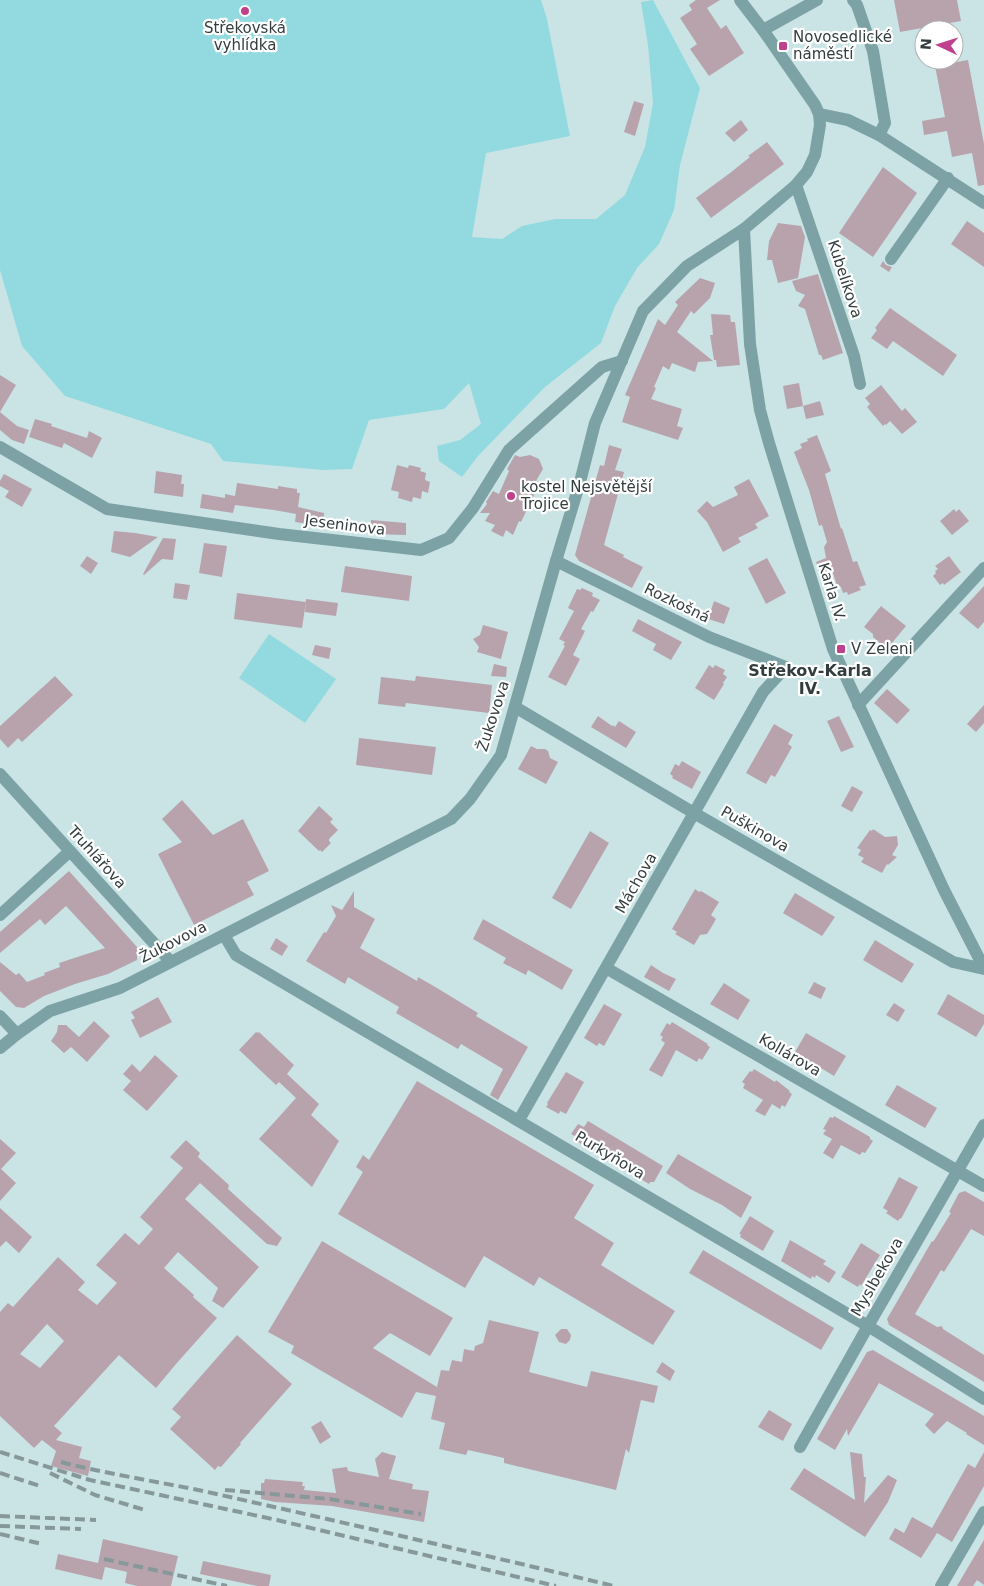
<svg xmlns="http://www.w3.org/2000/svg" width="984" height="1586" font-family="'DejaVu Sans',sans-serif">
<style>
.green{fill:#92dadf}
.building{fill:#b8a3ad;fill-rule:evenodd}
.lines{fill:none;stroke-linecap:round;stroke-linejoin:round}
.minor{stroke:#7da2a5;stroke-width:12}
.rail{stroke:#86989a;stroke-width:4;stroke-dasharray:10 5;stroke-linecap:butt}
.poi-dot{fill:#bf418e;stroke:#fff;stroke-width:2}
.labels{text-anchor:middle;stroke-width:4.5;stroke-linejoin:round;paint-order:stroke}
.poi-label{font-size:15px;fill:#333d3e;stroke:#fff;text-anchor:start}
.street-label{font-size:15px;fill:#333d3e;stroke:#fff}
.neighbourhood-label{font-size:16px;font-weight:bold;fill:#333d3e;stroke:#fff}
</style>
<rect width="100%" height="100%" fill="#cae4e6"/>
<!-- green -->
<g class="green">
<polygon points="0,0 541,0 547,19 570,136 486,153 472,237 502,239 522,226 555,219 596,219 625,195 645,147 653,103 648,45 641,2 653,0 700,88 680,165 674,210 659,244 637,268 615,306 601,343 545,387 478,456 462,477 439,461 437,446 460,440 481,424 469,383 444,409 369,420 352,469 323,470 223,461 211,444 65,396 22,346 0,270"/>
<polygon points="269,634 336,679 305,723 239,678"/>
</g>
<!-- building -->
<g class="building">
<polygon points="696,0 720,0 707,8 721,29 726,25 744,53 709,76 690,49 697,44 680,18 692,10 689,5"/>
<polygon points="894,0 957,0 961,21 900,32"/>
<polygon points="968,60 984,144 984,185 978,186 972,153 952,157 947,131 924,135 922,121 945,117 935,66"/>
<polygon points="634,101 644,104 635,136 624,132"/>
<polygon points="741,120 748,130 734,142 725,133"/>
<polygon points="767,142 784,164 711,218 696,198 730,173 750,157 748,156"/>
<polygon points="883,167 917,193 873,257 839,233"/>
<polygon points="967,221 984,233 984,267 951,244"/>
<polygon points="778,223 801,226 805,237 798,278 778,283 772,260 767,260 769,241"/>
<polygon points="883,261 886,265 892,267 889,272 880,266"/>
<polygon points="818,274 843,353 823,360 821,355 819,355 805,309 798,306 805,295 796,291 792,281"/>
<polygon points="700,278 715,283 710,298 694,314 691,311 677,332 713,361 698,362 695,372 672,363 669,370 663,366 654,387 656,388 651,399 682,409 677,426 683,428 678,440 622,422 630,397 625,395 658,319 665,325 678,305 675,302"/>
<polygon points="890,308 957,355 943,376 893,341 887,349 871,338 877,330 875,328"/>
<polygon points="711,314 730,315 731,322 735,322 740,365 717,367 716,360 714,360 710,335 713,335"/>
<polygon points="0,375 16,385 0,412 17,426 29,430 24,444 12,440 0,430"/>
<polygon points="799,383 803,406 820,401 824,415 806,419 803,406 787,409 783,386"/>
<polygon points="881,385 902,411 905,408 917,422 902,434 890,421 886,425 885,424 883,426 867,407 870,404 865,398"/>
<polygon points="35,419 52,424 51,426 87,438 89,431 102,438 92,458 64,443 62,448 29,437"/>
<polygon points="817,435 831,471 825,474 841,529 842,528 853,562 857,561 866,585 859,587 861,590 848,595 847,592 843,593 841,587 837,585 832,571 821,575 818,568 816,562 826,558 824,547 827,542 822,525 819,526 809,490 794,452 802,448 800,444 808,441 807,439"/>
<polygon points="609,445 622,449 615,470 624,472 604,545 624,555 623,557 643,567 632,588 579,561 575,555 600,465 604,466"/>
<polygon points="515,455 520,457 530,455 539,459 543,469 536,481 540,483 521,522 519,521 513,535 506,530 503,537 491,531 495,525 485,521 490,513 480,513 487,504 486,502 493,491 499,494 509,471 507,469"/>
<polygon points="397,465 408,468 409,465 421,468 420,471 426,473 425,480 430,482 428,493 422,491 421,499 413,497 412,502 398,498 399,492 391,490"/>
<polygon points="156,471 182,475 181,484 184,484 183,497 154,493"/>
<polygon points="4,474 32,489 22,507 5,497 9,491 0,486 0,481"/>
<polygon points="749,479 769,516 755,524 758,528 738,538 741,542 723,552 707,522 697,511 707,501 713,507 738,495 734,487"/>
<polygon points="237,483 278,489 278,486 297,489 297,493 300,493 298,507 324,513 323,526 295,522 296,514 274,510 235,505 233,513 200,508 202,494 225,498 225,494 235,496"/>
<polygon points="954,509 956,512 959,509 969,521 952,535 940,521"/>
<polygon points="371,520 406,523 406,535 370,534"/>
<polygon points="114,531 135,533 158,537 130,557 111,552"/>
<polygon points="163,538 176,539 173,560 162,559 144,575 143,574"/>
<polygon points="204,543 227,546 222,577 199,573"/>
<polygon points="87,556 98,563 91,574 80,566"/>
<polygon points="949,556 961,572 944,585 943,583 940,585 933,576 936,573 935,571 938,569 935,566"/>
<polygon points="767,558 786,593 766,604 748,568"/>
<polygon points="345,566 412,576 409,601 341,592"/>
<polygon points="175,583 190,585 187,600 173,598"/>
<polygon points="984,586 984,622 978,629 959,613"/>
<polygon points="582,588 593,593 592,596 600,600 593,612 591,611 581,629 585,631 573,655 580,659 566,686 548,677 565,646 563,645 565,642 559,639 574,611 568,608 577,589 580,590"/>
<polygon points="237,593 306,602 302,628 234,619"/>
<polygon points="306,599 338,603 336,616 305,612"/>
<polygon points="714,601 730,608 724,624 708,619"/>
<polygon points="881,606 906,626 887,649 873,637 873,634 864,627"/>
<polygon points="638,619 682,642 671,660 653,650 656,644 632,631"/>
<polygon points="483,625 508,632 501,659 477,652 479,647 473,639 480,635"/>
<polygon points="315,645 331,648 329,659 312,655"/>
<polygon points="494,664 507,667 506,677 491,676"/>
<polygon points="709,665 713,668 715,665 725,670 723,674 727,677 723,683 724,684 714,700 695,688"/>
<polygon points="55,676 73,695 22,742 18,738 8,748 0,739 0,726"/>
<polygon points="416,676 492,685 489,713 406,703 405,707 378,704 381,677 415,681"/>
<polygon points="887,689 910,710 897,724 874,703"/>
<polygon points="984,705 984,723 976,732 967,724"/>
<polygon points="598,716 612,726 613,725 615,727 619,721 636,732 626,748 591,727"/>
<polygon points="839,716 854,747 841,752 827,721"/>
<polygon points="774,724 793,735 788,744 792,747 775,777 771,775 766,784 746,773"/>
<polygon points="359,738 436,747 432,775 356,765"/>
<polygon points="531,746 537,749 545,749 548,751 550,758 558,762 546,784 518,769"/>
<polygon points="682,761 701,772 692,789 672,778 673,776 670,774 675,764 679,766"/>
<polygon points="852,786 863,792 852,812 841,806"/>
<polygon points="182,800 213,835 243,819 269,871 247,882 254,895 194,925 158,854 182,842 162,819"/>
<polygon points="319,806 333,819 330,822 338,830 329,839 329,841 331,843 322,852 320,850 319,851 298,831"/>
<polygon points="873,829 885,837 897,836 898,845 892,855 897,857 888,865 887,864 882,873 861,862 864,858 858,855 861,850 857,848 870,830 872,831"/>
<polygon points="590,831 609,843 571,909 552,898"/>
<polygon points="69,871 137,947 137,960 108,974 75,984 44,996 24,1008 16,1007 0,991 0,962 16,975 19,973 27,982 45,975 44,973 60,967 59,963 105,948 66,906 45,925 40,919 0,953 0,932"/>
<polygon points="695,889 699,892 701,891 719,902 711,915 716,919 712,926 707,934 700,935 694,945 675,934 677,932 672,929"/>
<polygon points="354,891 354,907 375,919 360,948 417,981 418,977 437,988 478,1013 476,1016 528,1047 498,1100 490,1095 503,1069 461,1044 458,1049 396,1013 399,1007 348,977 345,984 306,961 324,932 326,933 336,916 331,905 342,910"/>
<polygon points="795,893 835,917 822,936 783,913"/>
<polygon points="483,919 573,970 562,990 528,970 526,975 503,963 506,958 473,939"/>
<polygon points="276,938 288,946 282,956 270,949"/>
<polygon points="875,940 914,964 902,983 863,960"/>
<polygon points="651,965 663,973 676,979 669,991 644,977"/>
<polygon points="814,982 826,988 821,999 808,993"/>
<polygon points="724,983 750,1000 738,1020 710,1004"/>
<polygon points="948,994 984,1015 984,1024 976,1037 937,1014"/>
<polygon points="158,997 172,1022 140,1038 131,1020 135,1018 131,1012"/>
<polygon points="894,1003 905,1010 898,1022 886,1015"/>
<polygon points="604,1004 622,1014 604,1046 599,1043 597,1046 584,1038"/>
<polygon points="94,1021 110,1036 87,1062 71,1047 64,1053 51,1041 57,1032 58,1025 66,1025 79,1037"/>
<polygon points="672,1022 708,1044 707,1045 710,1047 702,1060 699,1058 697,1062 676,1050 662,1077 649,1070 665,1043 661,1040 663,1037 660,1035 667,1023 670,1025"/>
<polygon points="256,1032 258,1033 259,1032 294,1065 287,1074 319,1104 311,1115 339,1141 312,1187 259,1139 296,1098 279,1082 276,1085 239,1050"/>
<polygon points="806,1033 846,1056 834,1076 795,1052"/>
<polygon points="155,1055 178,1076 147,1111 123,1090 131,1081 123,1074 132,1064 140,1072"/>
<polygon points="754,1069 775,1082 776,1080 790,1091 789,1092 792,1094 785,1107 782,1105 780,1109 772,1104 765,1116 755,1111 763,1100 743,1088 745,1084 742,1082 750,1071 752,1072"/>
<polygon points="566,1072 584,1082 566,1114 560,1111 559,1114 546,1107 548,1104 547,1103"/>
<polygon points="417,1081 594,1185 574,1218 614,1243 601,1265 675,1311 653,1345 539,1277 534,1286 484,1256 465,1288 338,1214 363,1172 356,1167 363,1155 369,1160"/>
<polygon points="897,1085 937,1108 925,1128 885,1105"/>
<polygon points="834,1116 870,1137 870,1139 873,1141 865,1153 862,1152 860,1155 841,1145 833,1159 823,1153 832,1139 823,1134 826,1130 823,1129 830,1117 833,1118"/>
<polygon points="588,1121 663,1166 654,1182 650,1182 649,1184 578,1142 580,1139 571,1134 578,1124 584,1127"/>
<polygon points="0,1139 16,1153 1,1169 16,1183 0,1201"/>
<path d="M 186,1140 L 200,1153 L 198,1157 L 229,1185 L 228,1189 L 282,1238 L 277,1246 L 267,1244 L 200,1183 L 185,1199 L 259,1267 L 223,1308 L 212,1301 L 218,1288 L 178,1252 L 164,1268 L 194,1295 L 193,1297 L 217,1318 L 176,1364 L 156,1388 L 119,1355 L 54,1426 L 62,1433 L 56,1440 L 82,1447 L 79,1458 L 91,1461 L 88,1476 L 51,1466 L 56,1451 L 42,1440 L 34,1448 L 0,1416 L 0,1312 L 8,1303 L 13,1307 L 58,1257 L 85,1282 L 78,1290 L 97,1305 L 117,1283 L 96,1265 L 125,1233 L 139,1245 L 153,1229 L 140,1217 L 183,1168 L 170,1157 ZM 47,1324 L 64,1341 L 40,1368 L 20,1354 Z"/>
<polygon points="678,1154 752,1197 741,1218 722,1205 690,1189 666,1173"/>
<polygon points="899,1177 918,1187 901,1219 900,1218 898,1221 886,1213 888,1211 883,1208"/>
<polygon points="965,1191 984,1202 984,1236 971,1229 944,1272 941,1270 915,1314 937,1327 942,1326 943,1329 984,1355 984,1382 889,1325 887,1319 932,1241 933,1242 951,1213 949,1212 959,1193"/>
<polygon points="0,1208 32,1237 19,1253 6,1241 0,1247"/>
<polygon points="750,1216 774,1231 763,1251 740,1237 741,1234 739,1234"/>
<polygon points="790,1240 826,1261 823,1264 836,1272 829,1283 816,1275 815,1278 812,1276 811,1279 781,1261"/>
<polygon points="322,1241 453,1318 430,1356 390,1333 373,1348 437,1387 441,1370 449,1371 452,1360 462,1362 464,1349 474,1351 475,1346 483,1343 489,1320 539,1332 529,1372 587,1387 591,1371 658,1386 654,1403 641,1400 629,1453 626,1449 616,1490 504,1463 504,1458 468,1450 466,1455 439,1449 445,1423 431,1419 436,1396 416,1392 402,1418 291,1353 294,1346 268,1332"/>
<polygon points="861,1243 880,1255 861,1286 860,1284 858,1287 841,1277"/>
<polygon points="703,1250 834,1328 821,1350 689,1273"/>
<polygon points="561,1329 567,1329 571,1335 570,1340 566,1344 559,1342 555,1335"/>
<polygon points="237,1335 292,1384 240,1443 241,1444 221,1467 218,1466 215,1470 170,1429 181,1417 172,1409"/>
<polygon points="873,1350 984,1416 984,1445 966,1434 967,1433 947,1421 934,1434 925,1425 934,1414 879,1383 848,1436 847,1429 835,1450 817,1439 867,1352"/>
<polygon points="662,1362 675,1371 670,1381 656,1372"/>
<polygon points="769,1410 792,1424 783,1441 758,1427"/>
<polygon points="321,1421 331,1437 320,1444 311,1427"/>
<polygon points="382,1452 396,1456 389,1479 413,1484 412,1489 429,1491 424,1522 332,1506 275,1502 261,1499 261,1483 264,1483 265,1479 303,1482 302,1486 305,1486 304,1490 336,1493 332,1469 347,1467 348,1471 379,1477 375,1459"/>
<polygon points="850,1452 862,1454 864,1477 866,1477 864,1503 888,1475 897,1480 888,1502 865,1537 790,1489 804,1468 855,1500"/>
<polygon points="984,1452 984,1486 952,1542 937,1533 921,1558 889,1539 895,1528 904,1533 912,1517 932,1528 968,1464 975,1468"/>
<polygon points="103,1539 178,1556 171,1586 137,1586 125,1583 127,1572 105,1567 102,1580 55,1569 58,1554 98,1563"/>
<polygon points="984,1540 984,1585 977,1580 973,1586 957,1586"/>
<polygon points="203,1561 271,1575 269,1586 257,1586 200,1574"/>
</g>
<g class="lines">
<!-- minor -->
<g class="minor">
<polyline points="853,0 857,5 873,51 885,123 879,135"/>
<polyline points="763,30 817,0"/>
<polyline points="819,114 848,120 879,135 984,203"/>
<polyline points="796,185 854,356 860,384"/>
<polyline points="744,229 750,344 760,410 769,443 833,649 944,890 984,968"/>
<polyline points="891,259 948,178"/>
<polyline points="0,447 107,509 279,534 421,550 449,538 473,508 509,450 602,367 622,361"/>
<polyline points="858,705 984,568"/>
<polyline points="515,707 694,813 953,962 984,969"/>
<polyline points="0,774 170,961"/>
<polyline points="0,915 69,852"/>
<polyline points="224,935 236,955 868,1326 984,1399"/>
<polyline points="606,968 984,1186"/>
<polyline points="0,1016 17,1034"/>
<polyline points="0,1048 17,1034 50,1011 120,988 451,819 470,799 501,755 556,561 580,482 595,423 643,311 687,266 744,229 796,185 807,172 815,155 820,125 819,114 815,105 763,30 740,0"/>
<polyline points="519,1120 763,692 786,667 709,637 556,561"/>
<polyline points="800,1447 868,1326 984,1125"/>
<polyline points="941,1586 984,1512"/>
</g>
<!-- rail -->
<g class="rail">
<polyline points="0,1452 90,1480 277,1520 556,1586"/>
<path d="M 61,1462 C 111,1475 162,1482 212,1493 C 346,1523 480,1554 614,1586"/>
<polyline points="0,1473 40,1486"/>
<polyline points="50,1473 95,1495 145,1510"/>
<polyline points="225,1490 329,1499 421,1514"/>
<polyline points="0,1516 96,1520"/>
<polyline points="0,1526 81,1529"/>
<polyline points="0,1534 42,1544"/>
<polyline points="104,1559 227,1586"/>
</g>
</g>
<!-- markers -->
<g class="poi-dot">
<circle cx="245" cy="11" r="5"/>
<rect x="778" y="41" width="10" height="10" rx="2.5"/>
<circle cx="511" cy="496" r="5"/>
<rect x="836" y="644" width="10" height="10" rx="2.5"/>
</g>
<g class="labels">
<!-- poi labels -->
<g class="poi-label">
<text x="245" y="33" text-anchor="middle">Střekovská<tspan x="245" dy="17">vyhlídka</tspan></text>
<text x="793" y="42">Novosedlické<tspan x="793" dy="17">náměstí</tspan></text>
<text x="521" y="492">kostel Nejsvětější<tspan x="521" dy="17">Trojice</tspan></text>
<text x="851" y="654">V Zeleni</text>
</g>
<!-- street labels -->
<g class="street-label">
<text transform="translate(845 279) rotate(72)" y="5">Kubelíkova</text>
<text transform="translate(345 525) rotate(7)" y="5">Jeseninova</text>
<text transform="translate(832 592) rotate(73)" y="5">Karla IV.</text>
<text transform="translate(677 603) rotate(26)" y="5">Rozkošná</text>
<text transform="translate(493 716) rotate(-72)" y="5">Žukovova</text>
<text transform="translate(755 829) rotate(30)" y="5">Puškinova</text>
<text transform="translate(97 857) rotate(48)" y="5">Truhlářova</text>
<text transform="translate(636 883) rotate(-60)" y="5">Máchova</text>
<text transform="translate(173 942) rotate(-27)" y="5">Žukovova</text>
<text transform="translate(790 1055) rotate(30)" y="5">Kollárova</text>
<text transform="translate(610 1155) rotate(31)" y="5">Purkyňova</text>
<text transform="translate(877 1277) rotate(-60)" y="5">Myslbekova</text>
</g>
<!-- neighbourhood labels -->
<g class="neighbourhood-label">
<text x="810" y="676">Střekov-Karla<tspan x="810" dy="18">IV.</tspan></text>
</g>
</g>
<!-- north arrow -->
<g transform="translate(939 45) rotate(274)"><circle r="24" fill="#ffffff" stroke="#adb1b2"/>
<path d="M0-4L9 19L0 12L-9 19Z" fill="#bf418e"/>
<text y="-8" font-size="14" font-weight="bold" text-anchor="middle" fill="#333d3e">N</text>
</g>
</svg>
